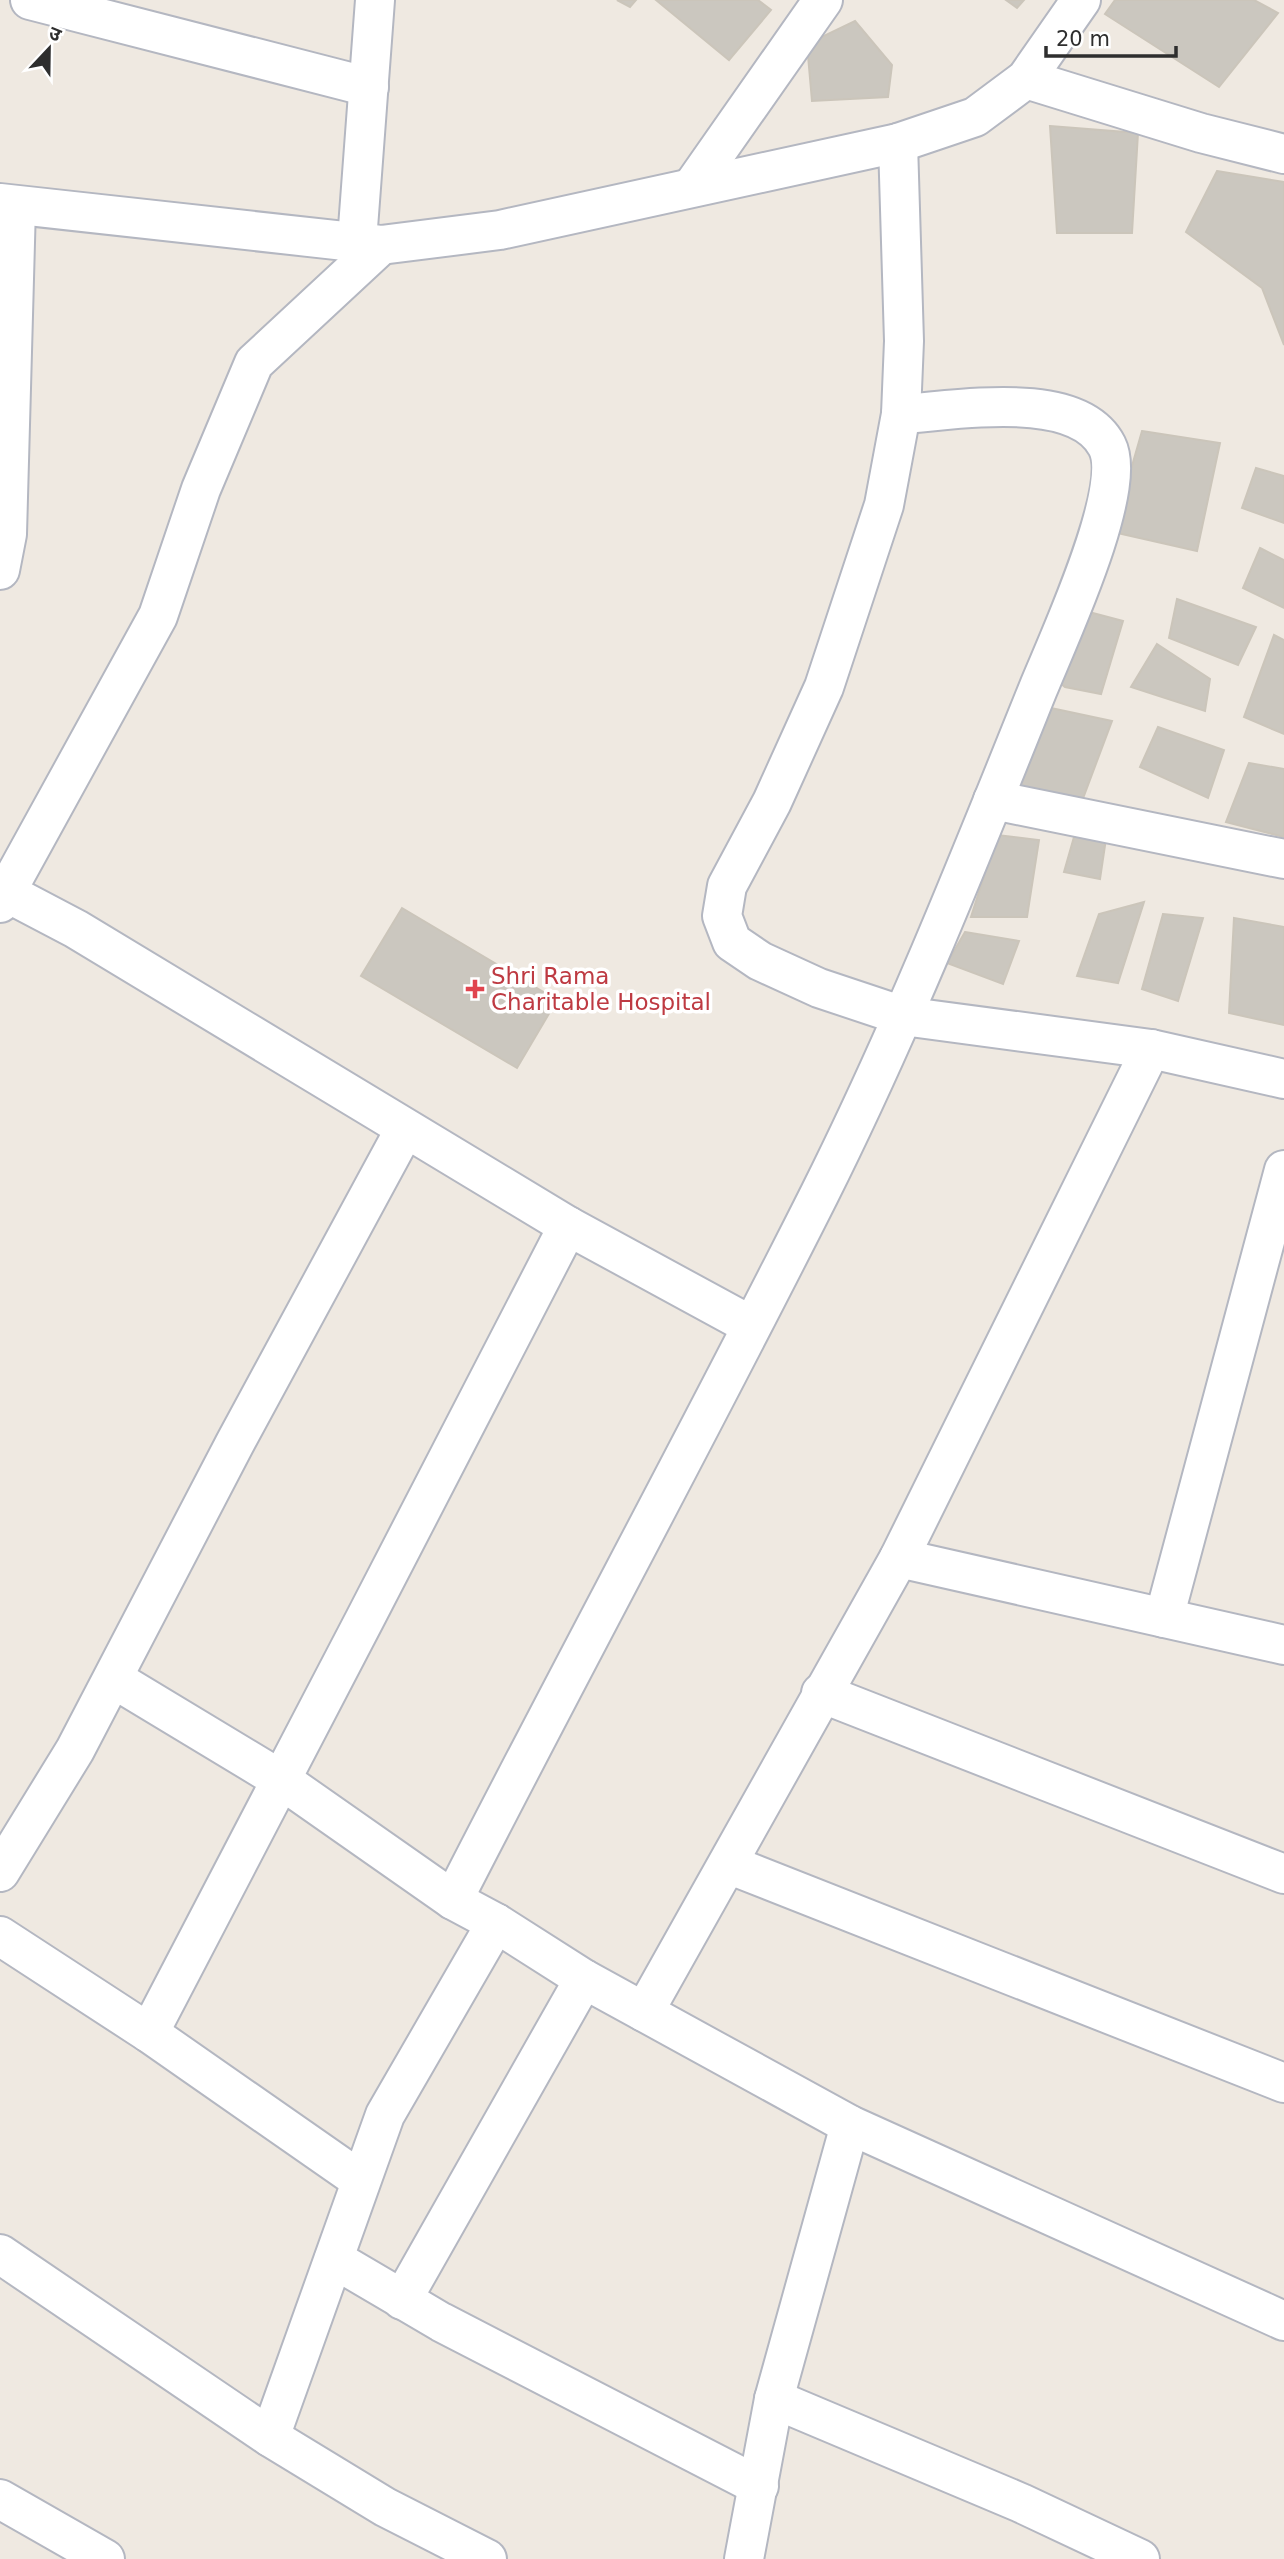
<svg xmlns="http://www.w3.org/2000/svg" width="1284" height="2559" font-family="'DejaVu Sans','Noto Sans Devanagari',sans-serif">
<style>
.building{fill:#cbc7bf;stroke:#cbc5ba;stroke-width:2}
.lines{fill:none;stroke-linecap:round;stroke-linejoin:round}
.minor-casing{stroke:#b4b7c1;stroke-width:42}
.minor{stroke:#fff;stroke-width:38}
.health-dot{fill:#e0444e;stroke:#fff;stroke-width:2.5}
.labels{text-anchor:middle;stroke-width:7;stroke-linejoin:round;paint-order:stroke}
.health-label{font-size:23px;fill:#be3a42;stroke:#fff;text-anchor:start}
</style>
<rect width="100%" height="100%" fill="#efe9e1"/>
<!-- building -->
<g class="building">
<polygon points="617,0 636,0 630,7"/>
<polygon points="656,0 758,0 771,10 729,60"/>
<polygon points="1006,0 1024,0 1017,8"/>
<polygon points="1115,0 1254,0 1278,13 1219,87 1105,14"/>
<polygon points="855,21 892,65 888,97 812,101 807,44"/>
<polygon points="1050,126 1138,133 1132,233 1057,233"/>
<polygon points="1217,171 1284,182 1284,345 1262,288 1186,232"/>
<polygon points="1142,431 1220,443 1197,551 1113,532"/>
<polygon points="1256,468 1284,476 1284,523 1242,508"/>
<polygon points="1260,548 1284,560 1284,608 1243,588"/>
<polygon points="1177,599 1256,627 1238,665 1169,638"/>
<polygon points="1089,612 1123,621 1101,694 1065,687 1060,683"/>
<polygon points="1274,635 1284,640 1284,734 1244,717"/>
<polygon points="1157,644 1210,679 1205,711 1131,687"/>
<polygon points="1051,708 1112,721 1082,801 1010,784"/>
<polygon points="1158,727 1224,750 1208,798 1140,767"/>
<polygon points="1249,763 1284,769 1284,837 1226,822"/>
<polygon points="1078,823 1107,832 1100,879 1064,872"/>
<polygon points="997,835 1039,840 1027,917 971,917"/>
<polygon points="1144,902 1118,983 1077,976 1099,914"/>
<polygon points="402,908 557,1000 517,1068 361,976"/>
<polygon points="1163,914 1203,918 1178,1001 1142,989"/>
<polygon points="1234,918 1284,927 1284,1025 1229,1013"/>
<polygon points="965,932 1019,941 1003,984 947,963"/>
</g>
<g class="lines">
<!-- minor casing -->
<g class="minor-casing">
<g id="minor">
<polyline points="30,0 369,87"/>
<polyline points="1026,79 1201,133 1284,154"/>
<polyline points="898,143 904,341 901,414 884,505 824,687 772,802 727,886 722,916 732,942 760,961 819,988 903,1016 1151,1049 1284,1079"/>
<polyline points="692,187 823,0"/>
<polyline points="0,203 381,245 500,230 898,143 975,117 1026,79 1081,0"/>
<polyline points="357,241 375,0"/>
<polyline points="0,570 7,534 16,206"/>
<polyline points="993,800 1284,859"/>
<polyline points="0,889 76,929 568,1226 750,1325"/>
<polyline points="0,903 158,616 201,489 254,363 381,245"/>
<polyline points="899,1558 1284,1645"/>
<polyline points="1164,1618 1284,1170"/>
<polyline points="114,1679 283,1781 453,1900 496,1923 584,1979 850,2125 1284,2321"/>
<polyline points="821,1693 1284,1874"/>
<polyline points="728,1864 1284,2083"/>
<polyline points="0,1872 75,1750 235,1443 405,1129"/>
<path d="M 453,1900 C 574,1663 701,1430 820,1193 C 902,1029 970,858 1038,689 C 1057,642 1129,489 1107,446 C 1077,388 955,411 901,414"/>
<polyline points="0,1936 149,2033 360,2180"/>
<polyline points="644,2012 899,1558 1151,1049"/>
<path d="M 149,2033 C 291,1765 428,1495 568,1226"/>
<polyline points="0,2254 270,2437 385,2507 487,2559"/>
<polyline points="334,2259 441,2322 759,2486"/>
<polyline points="402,2300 584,1979"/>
<polyline points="774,2399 1021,2503 1140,2559"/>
<polyline points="270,2437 385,2115 496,1923"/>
<polyline points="0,2499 105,2559"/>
<polyline points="744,2559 774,2399 850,2125"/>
</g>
</g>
<!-- minor -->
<use href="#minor" class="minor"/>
</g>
<!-- markers -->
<path class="health-dot" d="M471.5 978.5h7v7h7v7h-7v7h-7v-7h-7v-7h7z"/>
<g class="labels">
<!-- health labels -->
<g class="health-label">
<text x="491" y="984">Shri Rama<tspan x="491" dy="26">Charitable Hospital</tspan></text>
</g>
</g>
<!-- north arrow -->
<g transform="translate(49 49) rotate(22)" stroke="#ffffff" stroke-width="5" paint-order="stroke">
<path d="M0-5L12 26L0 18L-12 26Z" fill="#2e2e2e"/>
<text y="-10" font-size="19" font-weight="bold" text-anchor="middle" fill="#2e2e2e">उ</text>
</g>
<!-- scale -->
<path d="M1046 46v10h130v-10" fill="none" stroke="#2e2e2e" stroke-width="3.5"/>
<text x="1056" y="46" font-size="21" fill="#2e2e2e" stroke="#ffffff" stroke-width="5" paint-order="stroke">20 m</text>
</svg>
